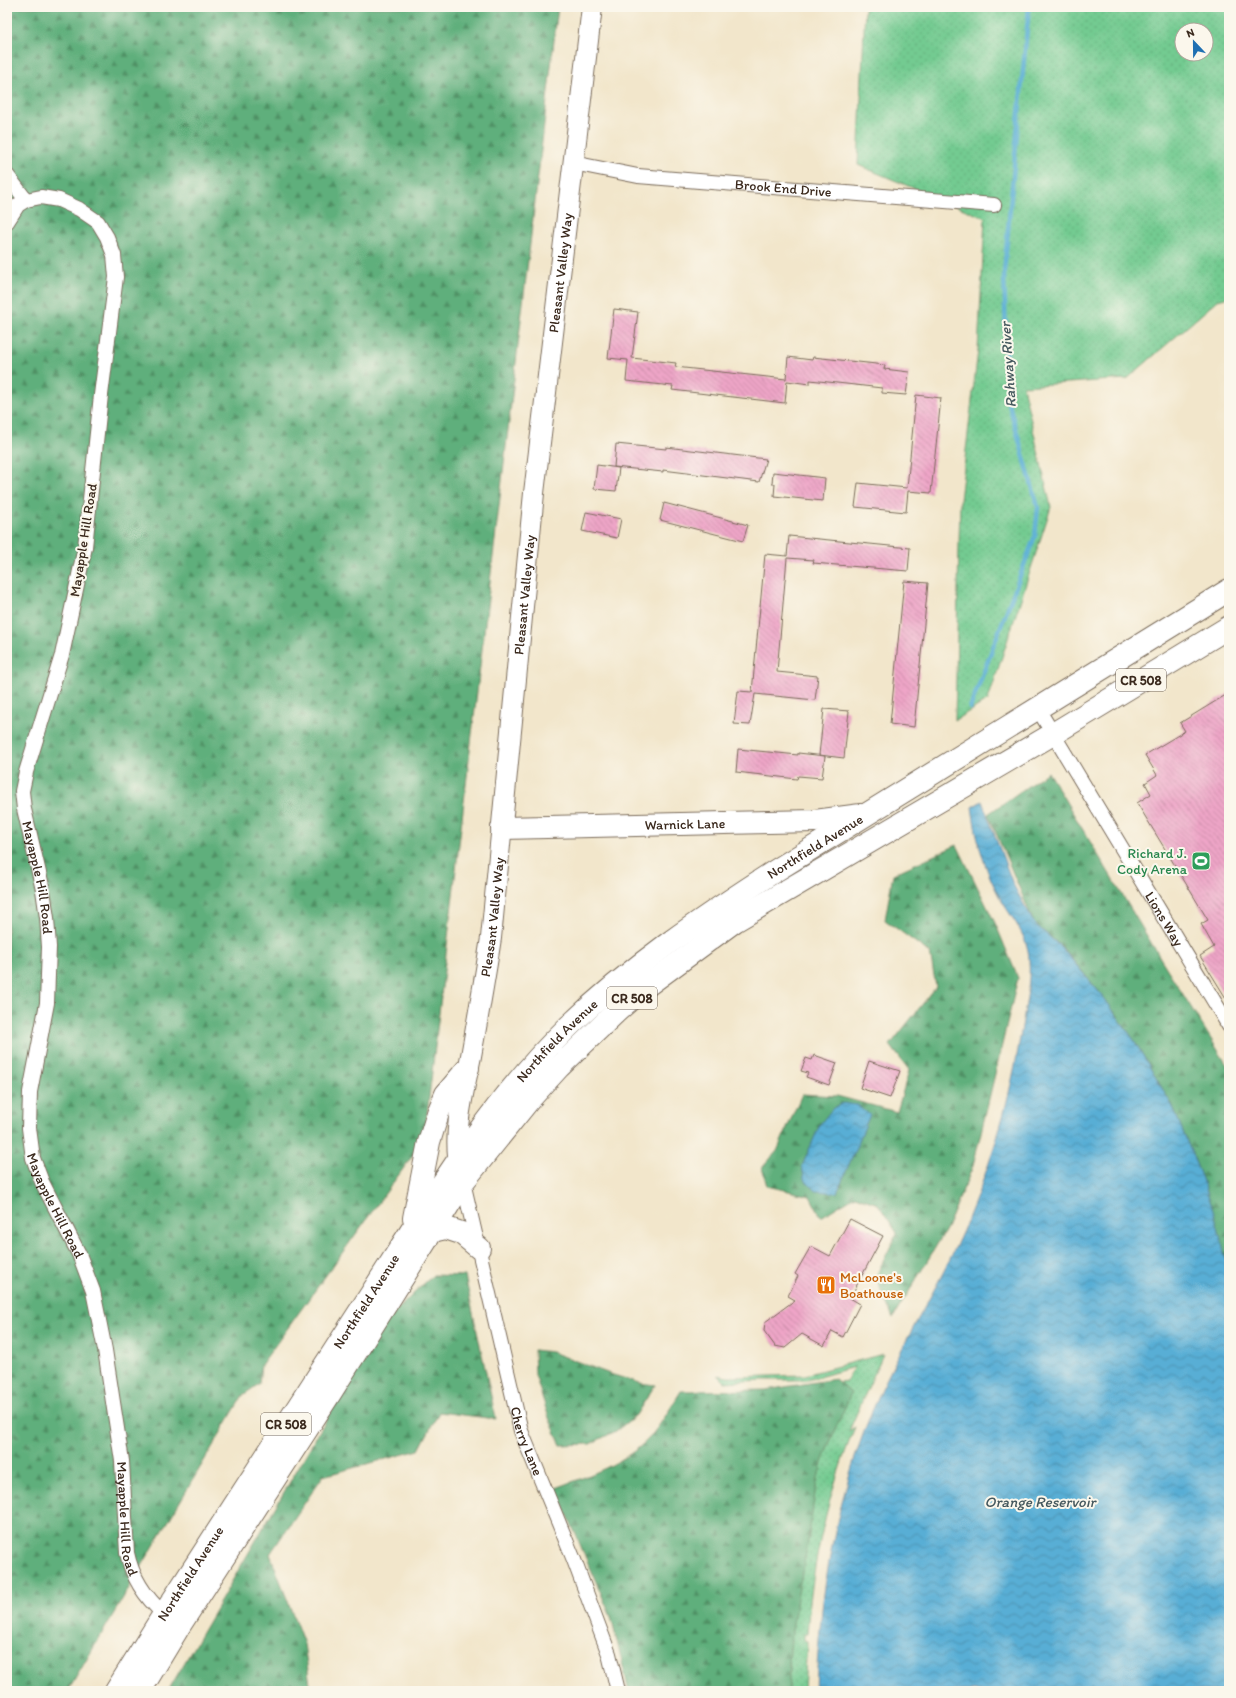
<svg xmlns="http://www.w3.org/2000/svg" width="1236" height="1698" font-family="Itim,sans-serif">
<style>
.forest{fill:url(#forest-firs);stroke:#4c6c4c}
.park{fill:url(#park-dots);stroke:#577a58;fill-rule:evenodd}
.water{fill:url(#water-waves);stroke:#4a6c7a}
.lines{fill:none;stroke-linecap:round;stroke-linejoin:round}
.stream{stroke:#58aed5;stroke-width:4.5}
.building{fill:url(#building-back-hatch)}
.street-casing{stroke:#7b6c5b;stroke-width:16}
.secondary-casing{stroke:#7b6c5b;stroke-width:22}
.primary-casing{stroke:#7b6c5b;stroke-width:24}
.street{stroke:#fff;stroke-width:14}
.secondary{stroke:#fff;stroke-width:20}
.primary{stroke:#fff;stroke-width:22}
.labels{text-anchor:middle;stroke-width:4;stroke-linejoin:round;paint-order:stroke}
.shield{fill:#fbf7ec;stroke:#75685c;stroke-width:1}
.shield-label{font-size:13px;font-weight:bold;fill:#3b2a1e}
.street-label{font-size:14px;fill:#3b2a1e;stroke:#fbf7ec}
.leisure-label{font-size:14px;fill:#27864d;stroke:#fbf7ec;text-anchor:end}
.food-label{font-size:14px;fill:#c56008;stroke:#fbf7ec;text-anchor:start}
.water-label{font-size:15px;font-style:italic;fill:#45585e;stroke:#fbf7ec}
</style>
<defs>
<pattern id="forest-firs" width="22" height="20" patternUnits="userSpaceOnUse"><rect width="22" height="20" fill="#5eaf7b"/><path d="M5 1l3.5 6h-7zM16 11l3.5 6h-7z" fill="#4f8f64"/></pattern>
<pattern id="park-dots" width="8" height="8" patternUnits="userSpaceOnUse"><rect width="8" height="8" fill="#73cb91"/><path d="M2 2h.1M6 6h.1" fill="none" stroke="#64ae7d" stroke-width="1.8" stroke-linecap="round"/></pattern>
<pattern id="water-waves" width="16" height="10" patternUnits="userSpaceOnUse"><rect width="16" height="10" fill="#58aed5"/><path d="M0 5q4-4 8 0t8 0" fill="none" stroke="#4a8eac"/></pattern>
<pattern id="building-back-hatch" width="6" height="6" patternUnits="userSpaceOnUse"><rect width="6" height="6" fill="#eea5c7"/><path d="M-1 5l2 2M0 0l6 6M5-1l2 2" fill="none" stroke="#c287a1"/></pattern>
</defs>
<rect width="100%" height="100%" fill="#fbf7ec"/>
<filter id="ink" filterUnits="userSpaceOnUse"><feTurbulence type="fractalNoise" baseFrequency=".025" numOctaves="2"/><feDisplacementMap in="SourceGraphic" scale="8" xChannelSelector="R" yChannelSelector="G"/><feConvolveMatrix kernelMatrix="1 2 1 2 8 2 1 2 1" color-interpolation-filters="sRGB"/></filter>
<filter id="wash" filterUnits="userSpaceOnUse"><feTurbulence type="fractalNoise" baseFrequency=".012" numOctaves="4" result="noise"/><feDisplacementMap in="SourceGraphic" scale="16" xChannelSelector="R" yChannelSelector="G"/><feGaussianBlur stdDeviation="0.9" result="paint"/><feColorMatrix in="noise" values="0 0 0 0 0 0 0 0 0 0 0 0 0 0 0 0 0 1.4 0 .05"/><feComposite in="paint" operator="in"/></filter>
<g filter="url(#wash)">
<rect width="100%" height="100%" fill="#f2e6cb"/>
<!-- forest -->
<g class="forest">
<polygon points="7,7 558,7 424,1140 261,1365 259,1384 243,1395 68,1691 7,1691 7,188 16,186 7,138"/>
<polygon points="1048,772 1164,964 1229,1068 1229,1273 1207,1191 1173,1107 1134,1040 1105,999 1062,947 1034,923 988,814"/>
<polygon points="957,845 996,925 1018,978 973,1166 947,1228 893,1318 881,1291 877,1274 897,1233 878,1204 855,1196 821,1217 810,1196 767,1186 762,1168 777,1151 802,1094 837,1096 897,1112 909,1070 890,1045 936,987 930,953 885,920 893,874"/>
<polygon points="433,1275 465,1276 496,1419 439,1412 419,1450 323,1476 270,1554 304,1644 311,1691 168,1691 382,1324"/>
<polygon points="534,1350 552,1352 610,1374 640,1383 655,1385 636,1415 616,1431 590,1444 561,1445 549,1418 535,1375"/>
<path d="M 835,1379 L 851,1393 C 842,1415 831,1437 823,1460 C 813,1490 812,1522 806,1553 C 797,1598 787,1644 789,1691 L 629,1691 L 611,1617 L 556,1488 C 588,1476 626,1463 650,1437 C 662,1423 671,1407 681,1391 L 766,1390 Z"/>
</g>
<!-- park -->
<g class="park">
<path d="M 865,7 L 1229,7 L 1229,297 L 1218,300 L 1127,379 L 1023,386 L 1051,507 L 988,700 L 955,720 L 960,500 L 978,350 L 985,218 L 858,165 ZM 1182,30 L 1206,30 L 1206,54 L 1182,54 Z"/>
<path d="M 883,1354 L 849,1431 L 855,1427 C 828,1492 812,1564 807,1634 L 804,1634 L 804,1640 L 807,1641 L 804,1691 L 789,1691 C 787,1644 797,1598 806,1553 C 812,1523 813,1490 823,1460 C 831,1438 842,1415 851,1393 L 839,1382 L 846,1381 L 854,1367 L 808,1380 L 763,1380 L 725,1382 L 718,1375 L 728,1377 L 805,1375 Z"/>
</g>
<!-- water -->
<g class="water">
<path d="M 982,801 L 1013,884 L 1034,923 L 1061,947 L 1105,999 L 1134,1040 L 1173,1107 L 1207,1191 L 1217,1223 L 1229,1273 L 1229,1691 L 816,1691 C 819,1596 835,1504 870,1416 C 891,1364 921,1316 947,1265 C 982,1194 1007,1117 1020,1038 C 1024,1013 1031,985 1029,959 C 1028,933 1008,915 997,892 C 983,865 976,837 972,807 Z"/>
<polygon points="843,1103 858,1105 870,1115 837,1193 815,1191 804,1179 802,1166 820,1124 833,1108"/>
</g>
<g class="lines">
<!-- stream -->
<polyline class="stream" points="970,708 1035,536 1038,507 1008,401 1004,272 1029,7"/>
</g>
<g id="blocks">
<!-- building -->
<g class="building">
<polygon points="614,309 638,312 632,358 676,363 675,367 786,379 788,357 812,360 813,357 885,365 884,369 909,372 906,395 882,393 882,388 810,380 810,384 787,381 785,403 672,390 673,386 626,381 628,360 608,358"/>
<polygon points="916,395 941,398 931,493 908,491 906,512 855,507 858,483 907,488"/>
<polygon points="616,444 666,449 666,447 766,459 759,482 663,470 663,472 614,467"/>
<polygon points="597,465 619,468 616,491 594,489"/>
<polygon points="773,472 825,478 823,501 774,496 775,484 772,484"/>
<polygon points="664,503 748,525 743,541 660,520"/>
<polygon points="586,512 621,519 617,538 582,531"/>
<polygon points="789,536 910,548 908,571 813,563 814,560 787,558 777,672 818,676 815,700 755,694 750,725 734,724 738,691 752,692 765,554 787,556"/>
<polygon points="904,581 928,583 914,727 890,724"/>
<polygon points="1229,693 1229,1003 1200,956 1214,947 1201,924 1208,920 1137,803 1151,794 1145,783 1157,775 1145,755 1185,731 1180,723"/>
<polygon points="824,709 849,711 844,758 819,755"/>
<polygon points="738,749 798,755 798,753 825,756 822,778 798,776 797,779 736,772"/>
<polygon points="814,1055 837,1063 829,1085 806,1077 808,1073 801,1071 806,1058 812,1060"/>
<polygon points="869,1061 900,1071 890,1098 860,1088"/>
<polygon points="850,1219 883,1236 850,1298 860,1304 843,1337 832,1331 824,1346 802,1334 785,1348 775,1346 764,1331 765,1322 795,1300 788,1296 798,1276 795,1274 811,1246 830,1256"/>
</g>
</g>
</g>
<g filter="url(#ink)">
<use href="#blocks" fill-opacity="0" stroke="#7b6c5b" stroke-width="1"/>
<g class="lines">
<!-- street casing -->
<g class="street-casing">
<g id="street">
<path id="s1" d="M 573,163 L 638,176 L 994,205"/>
<path id="s2" d="M 7,175 L 26,200 L 41,197 L 59,200 L 79,209 L 98,222 L 107,237 L 114,255 L 116,277 L 101,395 L 85,547 L 62,655 L 26,772 L 22,791 L 24,809 L 43,890 L 47,918 L 49,947 L 47,1003 L 30,1092 L 29,1128 L 33,1158 L 42,1182 L 79,1254 L 93,1291 L 105,1350 L 122,1461 L 127,1553 C 132,1577 146,1598 164,1614"/>
<polyline points="7,222 18,205 26,200"/>
<path id="s3" d="M 1038,709 L 1229,1026"/>
<path id="s4" d="M 463,1182 L 521,1431 L 574,1560 L 609,1654 L 618,1691"/>
</g>
</g>
<!-- secondary casing -->
<g class="secondary-casing">
<g id="secondary">
<path id="s5" d="M 460,1168 C 452,1133 464,1091 471,1056 C 478,1017 485,977 491,938 L 534,493 L 592,7"/>
</g>
</g>
<!-- primary casing -->
<g class="primary-casing">
<g id="primary">
<path id="s6" d="M 502,828 L 815,821 L 861,815"/>
<polyline points="414,1218 429,1142 438,1113 446,1094 468,1068"/>
<polyline points="432,1231 446,1228 461,1233 479,1248"/>
<path id="s7" d="M 116,1691 L 164,1614 C 233,1507 302,1400 371,1294 C 431,1200 488,1105 568,1027 C 631,966 702,918 775,871 L 1229,590"/>
<polyline points="140,1691 180,1625 331,1392 463,1182 529,1100 559,1067 615,1013 641,990 735,921 1053,734 1229,627"/>
</g>
</g>
<!-- street -->
<use href="#street" class="street"/>
<!-- secondary -->
<use href="#secondary" class="secondary"/>
<!-- primary -->
<use href="#primary" class="primary"/>
</g>
</g>
<!-- icons -->
<defs>
<g id="stadium-square" transform="scale(1)"><rect x="-9" y="-9" width="18" height="18" rx="4" fill="#2e9e5b" stroke="#fbf7ec"/><path d="M0-5a6.5 5 0 1 0 0 10a6.5 5 0 1 0 0-10ZM-3.5-1.8h7v3.6h-7Z" fill="#fff"/></g>
<g id="restaurant-square" transform="scale(1)"><rect x="-9" y="-9" width="18" height="18" rx="4" fill="#e8710a" stroke="#fbf7ec"/><path d="M-5-6h1v4h1v-4h1v4h1v-4h1v5L-1.5 .5V6h-2V.5L-5-1ZM5-6V6H3V1.5H1.5Q1.5-4 5-6Z" fill="#fff"/></g>
</defs>
<g fill-rule="evenodd">
<use href="#stadium-square" x="1201" y="861"/>
<use href="#restaurant-square" x="826" y="1285"/>
</g>
<g class="labels">
<!-- shield labels -->
<g class="shield">
<rect x="1116" y="669" width="50" height="22" rx="3"/>
<rect x="607" y="987" width="50" height="22" rx="3"/>
<rect x="261" y="1413" width="50" height="22" rx="3"/>
</g>
<g class="shield-label">
<text x="1141" y="685">CR 508</text>
<text x="632" y="1003">CR 508</text>
<text x="286" y="1429">CR 508</text>
</g>
<!-- street labels -->
<g class="street-label">
<text dy="5" stroke="none"><textPath href="#s1" startOffset="212">Brook End Drive</textPath></text>
<text dy="5" stroke="none"><textPath href="#s5" startOffset="902">Pleasant Valley Way</textPath></text>
<text transform="translate(83 540) rotate(-81)" y="5">Mayapple Hill Road</text>
<text dy="5" stroke="none"><textPath href="#s5" startOffset="578">Pleasant Valley Way</textPath></text>
<text dy="5" stroke="none"><textPath href="#s6" startOffset="183">Warnick Lane</textPath></text>
<text dy="5" stroke="none"><textPath href="#s7" startOffset="1111">Northfield Avenue</textPath></text>
<text dy="5" stroke="none"><textPath href="#s2" startOffset="781">Mayapple Hill Road</textPath></text>
<text dy="5" stroke="none"><textPath href="#s5" startOffset="254">Pleasant Valley Way</textPath></text>
<text dy="5" stroke="none"><textPath href="#s3" startOffset="245">Lions Way</textPath></text>
<text dy="5" stroke="none"><textPath href="#s7" startOffset="787">Northfield Avenue</textPath></text>
<text dy="5" stroke="none"><textPath href="#s2" startOffset="1117">Mayapple Hill Road</textPath></text>
<text dy="5" stroke="none"><textPath href="#s7" startOffset="463">Northfield Avenue</textPath></text>
<text dy="5" stroke="none"><textPath href="#s4" startOffset="267">Cherry Lane</textPath></text>
<text dy="5" stroke="none"><textPath href="#s2" startOffset="1441">Mayapple Hill Road</textPath></text>
<text dy="5" stroke="none"><textPath href="#s7" startOffset="139">Northfield Avenue</textPath></text>
</g>
<!-- leisure labels -->
<g class="leisure-label">
<text x="1187" y="858">Richard J.<tspan x="1187" dy="16">Cody Arena</tspan></text>
</g>
<!-- food labels -->
<g class="food-label">
<text x="840" y="1282">McLoone's<tspan x="840" dy="16">Boathouse</tspan></text>
</g>
<!-- water labels -->
<g class="water-label">
<text transform="translate(1008 365) rotate(-94)" y="5">Rahway River</text>
<text x="1040" y="1507">Orange Reservoir</text>
</g>
</g>
<!-- margin -->
<rect width="1236" height="1698" fill="none" stroke="#fbf7ec" stroke-width="24"/>
<!-- north arrow -->
<g transform="translate(1194 42) rotate(338)"><circle r="19" fill="#fbf7ec" stroke="#aea59a"/>
<path d="M0-3L7 15L0 10L-7 15Z" fill="#1f6fb2"/>
<text y="-6" font-size="11" font-weight="bold" text-anchor="middle" fill="#3b2a1e">N</text>
</g>
</svg>
